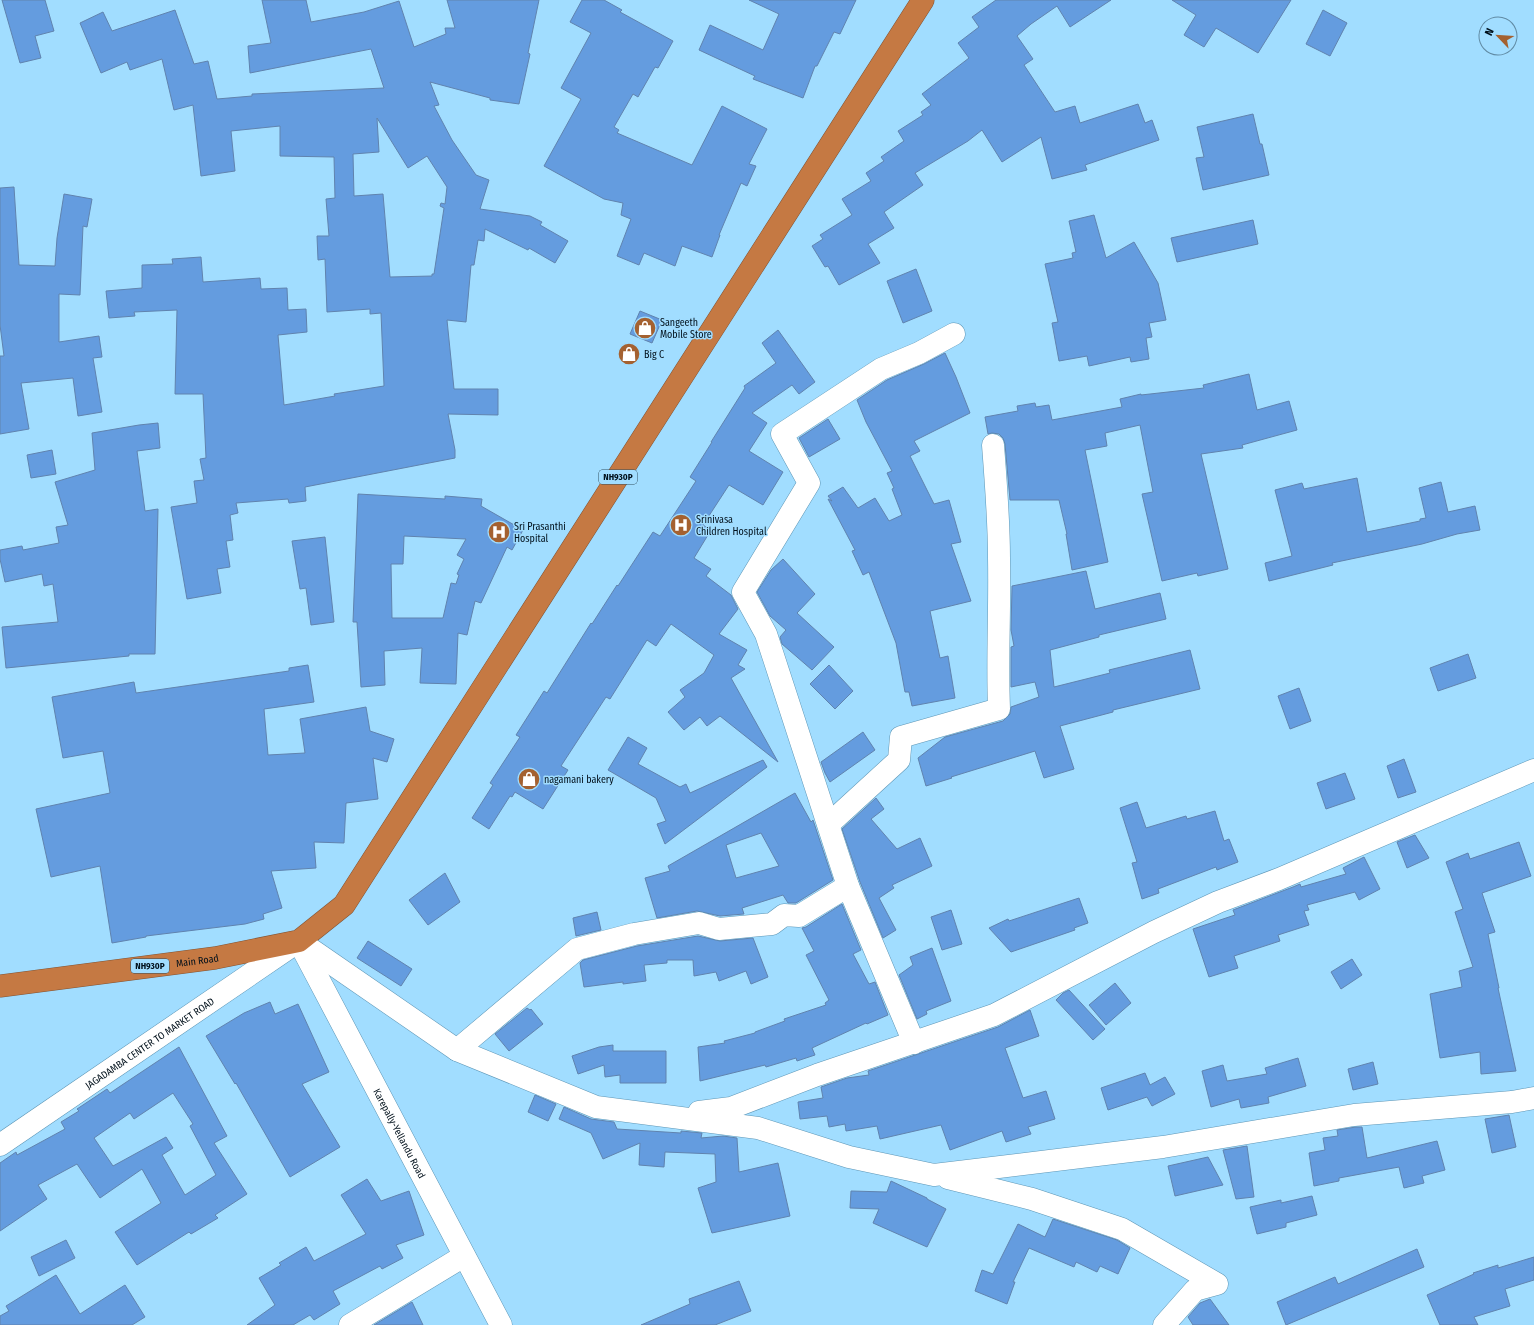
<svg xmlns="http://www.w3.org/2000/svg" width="1534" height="1325" font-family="'Fira Sans Condensed',sans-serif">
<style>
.building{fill:#649cdf;stroke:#6083ae;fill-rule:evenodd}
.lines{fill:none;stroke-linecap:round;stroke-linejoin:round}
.minor-casing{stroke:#5d96b6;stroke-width:23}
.highway-casing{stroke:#805435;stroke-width:23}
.minor{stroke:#fff;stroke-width:22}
.highway{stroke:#c57943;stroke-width:22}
.labels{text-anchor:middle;stroke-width:3;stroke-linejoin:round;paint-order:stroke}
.shield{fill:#a1ddff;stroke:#304e5f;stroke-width:1}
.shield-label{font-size:9px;font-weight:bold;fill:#00101b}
.poi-label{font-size:10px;fill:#00101b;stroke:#a1ddff;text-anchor:start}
.street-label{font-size:10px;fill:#00101b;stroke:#a1ddff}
</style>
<rect width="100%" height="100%" fill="#a1ddff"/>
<!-- building -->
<g class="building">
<polygon points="2,0 45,0 54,31 35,36 41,58 20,63"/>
<path d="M 262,0 L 306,0 L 311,22 L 364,12 L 399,1 L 414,47 L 446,34 L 445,28 L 455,28 L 447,0 L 539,0 L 528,53 L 530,54 L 519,104 L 490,100 L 490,98 L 430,82 L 439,105 L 434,106 L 452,140 L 476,175 L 489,180 L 480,209 L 530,216 L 542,222 L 540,225 L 568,241 L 555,263 L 529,248 L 528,250 L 485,229 L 484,241 L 478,240 L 474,265 L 471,265 L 466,322 L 447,320 L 454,389 L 498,389 L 498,415 L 448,414 L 455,450 L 455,458 L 305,487 L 306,501 L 289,503 L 288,499 L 236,503 L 238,513 L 230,515 L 233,540 L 226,541 L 230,567 L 217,569 L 221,593 L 187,599 L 171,507 L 197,503 L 194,481 L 204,480 L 200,459 L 206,458 L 203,394 L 175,394 L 177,310 L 134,312 L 135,316 L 109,318 L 106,291 L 142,288 L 142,265 L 173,264 L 172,259 L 201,257 L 203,282 L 260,278 L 261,289 L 287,288 L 288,310 L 306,309 L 307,332 L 278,335 L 284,405 L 335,396 L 334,394 L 384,386 L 381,313 L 370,314 L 370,309 L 327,312 L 325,259 L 318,260 L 317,236 L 329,236 L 326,199 L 335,198 L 334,157 L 280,156 L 280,126 L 231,131 L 235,171 L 201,176 L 193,105 L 174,110 L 162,59 L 130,70 L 127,62 L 101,73 L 80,23 L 103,12 L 112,31 L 175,10 L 194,64 L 208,61 L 217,99 L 252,96 L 252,94 L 384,88 L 371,49 L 250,73 L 248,46 L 271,43 ZM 377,118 L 408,168 L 427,156 L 447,187 L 445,204 L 441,203 L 440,206 L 444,208 L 434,274 L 432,274 L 432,276 L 390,277 L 383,194 L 354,196 L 353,154 L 379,152 Z"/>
<polygon points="582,0 604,0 622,10 620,12 673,41 658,68 655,67 638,97 633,94 614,127 619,130 617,133 692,165 722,106 767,129 749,164 756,166 747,186 741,183 719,235 720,235 712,257 682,246 675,266 644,253 639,265 617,256 631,219 621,215 623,203 604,199 544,166 581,99 561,88 591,33 570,22"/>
<polygon points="749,0 856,0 840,34 834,32 817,66 815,66 803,98 753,79 755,76 699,50 710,25 763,50 779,14"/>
<polygon points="996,0 1111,0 1070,27 1057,6 1031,24 1017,36 1033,59 1024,65 1055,112 1075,106 1080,123 1138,104 1145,123 1152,120 1159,140 1085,165 1087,170 1052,179 1041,137 1002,162 982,130 968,141 915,173 923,185 884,212 894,228 868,244 880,263 839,285 828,266 825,267 812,246 823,239 820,235 852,215 842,199 871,181 866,173 884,161 881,157 904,141 898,131 923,115 921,112 931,105 922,94 969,58 958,43 979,27 972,17"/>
<polygon points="1172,0 1291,0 1258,53 1216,28 1204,47 1184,35 1196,15"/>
<polygon points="1323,10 1347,23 1330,56 1306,44"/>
<polygon points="1253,114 1260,144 1262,144 1269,175 1203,190 1196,158 1204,157 1197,127"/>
<polygon points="14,187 19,265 55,266 57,238 64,194 92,199 87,227 83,226 80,295 59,294 59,342 99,336 102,357 93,358 102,412 78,416 73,378 21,383 29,429 0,434 0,356 4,356 0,325 0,188"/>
<polygon points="1094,215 1106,258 1134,242 1158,283 1166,320 1149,323 1152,337 1146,338 1149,359 1131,362 1130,357 1089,366 1087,356 1059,361 1052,323 1058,322 1045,264 1073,258 1072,253 1076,252 1069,221"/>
<polygon points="1253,220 1258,244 1177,262 1171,238"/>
<polygon points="916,269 932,311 903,323 887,281"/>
<polygon points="640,311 662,320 652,343 630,334"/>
<polygon points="778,330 815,382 799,394 792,385 752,413 767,423 749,451 783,472 763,505 729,485 703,525 711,530 694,558 711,569 706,576 731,595 738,609 719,634 747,650 738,665 745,669 731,678 778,762 720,716 707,726 700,717 684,730 668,712 685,697 680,690 704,673 714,655 671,624 656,646 647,640 610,699 606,697 561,766 568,770 543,809 515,792 512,797 510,796 489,829 472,818 493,785 490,783 520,737 516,735 544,691 547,693 591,623 592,624 617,585 618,586 653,532 660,536 696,481 690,477 712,442 711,442 745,388 744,386 776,363 762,343"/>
<polygon points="945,353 956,377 970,413 914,441 920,451 910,456 934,504 949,500 961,542 951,544 971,601 930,611 940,658 948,656 955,698 912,706 909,692 905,692 896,643 869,572 863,575 852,551 855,550 828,499 832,501 828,496 843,487 858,508 875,498 889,521 902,515 892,489 894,488 887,473 892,471 866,422 857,400 887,380 924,364"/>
<polygon points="1249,374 1257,410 1289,401 1297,430 1242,445 1243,448 1201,454 1228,569 1198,576 1197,573 1162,581 1142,494 1153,492 1140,425 1105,433 1107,446 1085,450 1108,562 1072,570 1066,534 1067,534 1059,500 1010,500 1005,444 1003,438 999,434 992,433 988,434 985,417 1018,411 1017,406 1035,403 1036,407 1049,405 1052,420 1122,407 1120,399 1141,394 1141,395 1204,388 1203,385"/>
<polygon points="828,419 840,439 809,457 799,438"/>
<polygon points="158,423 160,448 137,451 145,511 158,509 155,654 129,654 129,656 6,668 2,627 58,622 53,584 44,586 42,574 5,582 0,559 0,550 22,546 23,550 59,543 56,527 68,525 55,482 95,470 92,433 139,425"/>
<polygon points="52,450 56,474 31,478 27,455"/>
<polygon points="1357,478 1367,532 1420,521 1420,519 1426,518 1419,488 1441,482 1448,512 1475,506 1480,530 1457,534 1422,544 1332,563 1333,565 1269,581 1265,563 1292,556 1275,490 1302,483 1304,489"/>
<path d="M 358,494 L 445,499 L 445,496 L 482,499 L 481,506 L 523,530 L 512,550 L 507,547 L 481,603 L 475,601 L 467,635 L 458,633 L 456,684 L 420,683 L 422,648 L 384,651 L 385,685 L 361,687 L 357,622 L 353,622 ZM 404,536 L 466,539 L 457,555 L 464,559 L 457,574 L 459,575 L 456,584 L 451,583 L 443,618 L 392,618 L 391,564 L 403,564 Z"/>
<polygon points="325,537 334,622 311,625 306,588 300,589 292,541"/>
<polygon points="783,559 815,594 797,613 834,647 812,670 782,644 780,637 786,630 770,616 757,592 771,570"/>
<polygon points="1086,571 1095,609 1160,593 1166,619 1099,635 1099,637 1050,650 1054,687 1110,673 1109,670 1190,650 1200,689 1113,710 1113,712 1060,726 1074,769 1044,778 1035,751 951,777 952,778 926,786 918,758 945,737 1003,721 1010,714 1011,707 1039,697 1035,682 1011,687 1011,647 1014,646 1011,630 1012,586"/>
<polygon points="1468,654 1476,678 1438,691 1430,668"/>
<polygon points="308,665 314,702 264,709 268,755 305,753 300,719 366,707 370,731 394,739 387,762 373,758 378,799 346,803 344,843 314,842 316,868 271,871 282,908 263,914 264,919 245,924 146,936 146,937 112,943 100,866 51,877 36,809 110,793 103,751 63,758 52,697 134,682 136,693 289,671 289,668"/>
<polygon points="829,665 853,691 835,709 810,684"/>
<polygon points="1299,688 1311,721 1290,729 1278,696"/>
<polygon points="863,732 875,750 830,782 825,773 821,762"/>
<polygon points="628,737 647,748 638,764 680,787 686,784 690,793 763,760 767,767 665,844 657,824 666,821 656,798 608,770"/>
<polygon points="1404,759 1416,792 1398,798 1387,766"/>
<polygon points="1345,773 1355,799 1326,809 1317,783"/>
<path d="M 795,793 L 811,822 L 813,820 L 833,880 L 796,903 L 788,903 L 783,895 L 742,908 L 744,914 L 720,916 L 697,911 L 657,918 L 645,878 L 670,871 L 668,866 ZM 761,833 L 779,866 L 736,878 L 726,845 Z"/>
<polygon points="876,798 884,809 871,819 897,849 920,838 932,866 892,885 894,888 879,898 896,930 883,938 860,882 842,829"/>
<polygon points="1137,802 1146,828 1186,816 1187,819 1215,811 1224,841 1229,839 1238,862 1217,870 1216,867 1158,889 1159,893 1142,899 1132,863 1137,862 1120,808"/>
<polygon points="1415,835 1429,858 1407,868 1397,842"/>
<polygon points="1519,842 1531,876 1482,893 1495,932 1488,934 1499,988 1498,988 1516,1071 1481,1074 1480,1052 1440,1058 1430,994 1462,987 1459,971 1473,967 1455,912 1463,909 1446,862 1468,853 1470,859"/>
<polygon points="1364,857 1380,889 1359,900 1355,892 1307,905 1309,910 1304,911 1309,925 1278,935 1280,941 1234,956 1238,968 1209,977 1193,929 1235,915 1233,910 1293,887 1300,884 1301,887 1346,874 1343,868"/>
<polygon points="445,873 460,902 428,925 409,900"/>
<polygon points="1079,898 1088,923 1074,928 1075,930 1011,952 989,928 1008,919 1009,921"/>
<polygon points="842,904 861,950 853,954 869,984 875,982 888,1015 867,1024 866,1023 812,1048 815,1055 797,1061 796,1058 766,1067 765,1065 700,1081 698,1047 725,1043 724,1041 755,1033 755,1032 785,1021 784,1019 826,1005 825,1003 829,1000 806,955 814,951 802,928 806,927"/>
<polygon points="951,910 962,944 942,950 931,917"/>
<polygon points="597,912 601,930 576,936 573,918"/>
<polygon points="698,936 720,941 753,938 768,977 751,984 746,971 719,981 716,972 694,976 693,960 667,960 667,963 644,965 646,981 623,984 623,982 584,987 580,963 583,960 637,946"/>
<polygon points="368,941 412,969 401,986 357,958"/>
<polygon points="932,948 951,1001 926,1011 927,1014 917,1019 899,975 913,965 910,957"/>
<polygon points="1352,959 1362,975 1341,989 1331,972"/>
<polygon points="1115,983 1131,1003 1106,1025 1089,1005"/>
<polygon points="1069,990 1105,1029 1093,1040 1056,1000 1063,993"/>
<polygon points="270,1002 275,1014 298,1004 329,1072 302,1084 340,1147 290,1177 236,1083 235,1084 206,1036 244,1013"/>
<polygon points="527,1008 530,1010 531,1009 543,1024 509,1051 495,1034"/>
<polygon points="1030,1010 1039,1036 1005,1048 1023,1098 1046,1091 1055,1119 1028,1127 1031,1134 1006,1142 1002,1131 950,1150 941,1125 880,1139 877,1126 846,1131 845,1124 829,1127 827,1116 800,1119 798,1102 823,1098 821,1087 847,1078 869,1075 868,1071 998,1027"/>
<polygon points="613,1045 613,1051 666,1051 666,1083 620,1083 620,1075 605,1077 604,1065 578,1074 572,1056 599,1047"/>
<path d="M 179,1047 L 227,1136 L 214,1143 L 247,1194 L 215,1215 L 218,1218 L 191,1234 L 189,1232 L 137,1265 L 115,1232 L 161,1203 L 142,1169 L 100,1198 L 77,1164 L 38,1185 L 47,1199 L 0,1231 L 0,1163 L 16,1152 L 17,1155 L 65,1129 L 61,1122 L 79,1111 L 77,1109 L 107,1089 L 110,1093 ZM 173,1093 L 193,1124 L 190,1126 L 216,1175 L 185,1195 L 162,1155 L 173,1148 L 166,1137 L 113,1166 L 94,1138 L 130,1113 L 134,1119 Z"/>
<polygon points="1298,1058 1306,1086 1268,1097 1269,1103 1241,1108 1239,1099 1211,1107 1202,1071 1223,1065 1227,1081 1267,1074 1265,1068"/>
<polygon points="1373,1062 1378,1084 1353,1090 1348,1069"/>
<polygon points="1145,1073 1150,1085 1165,1077 1175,1094 1152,1106 1147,1097 1108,1110 1101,1088"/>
<polygon points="535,1095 556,1104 548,1121 528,1112"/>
<polygon points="564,1107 591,1119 614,1122 617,1129 681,1133 681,1131 702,1133 701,1138 723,1136 737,1138 739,1172 778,1163 790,1216 712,1233 698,1188 716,1182 715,1154 665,1152 664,1167 639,1165 640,1143 603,1159 591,1133 559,1119"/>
<polygon points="1509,1115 1516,1147 1492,1153 1485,1119"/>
<polygon points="1356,1127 1362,1127 1367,1158 1437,1141 1445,1170 1422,1176 1424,1183 1404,1188 1399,1167 1339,1178 1339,1181 1314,1186 1309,1153 1325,1150 1323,1138 1338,1136 1337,1130"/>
<polygon points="1247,1146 1254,1197 1236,1199 1223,1150"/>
<polygon points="1208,1157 1223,1185 1175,1196 1168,1166"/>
<polygon points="367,1179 381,1201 409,1191 424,1235 396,1245 403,1258 382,1269 380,1266 333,1291 340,1304 314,1320 310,1315 293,1325 247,1325 275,1305 259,1278 281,1265 279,1263 306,1247 314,1261 366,1234 341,1195"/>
<polygon points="891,1181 927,1198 927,1199 946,1209 927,1247 873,1223 879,1209 850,1208 851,1191 887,1192"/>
<polygon points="1312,1196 1317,1215 1286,1223 1286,1227 1257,1234 1250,1207 1281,1200 1281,1203"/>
<polygon points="1053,1219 1117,1240 1130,1248 1118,1274 1100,1266 1097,1272 1076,1262 1074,1267 1029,1248 1013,1282 1015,1282 1007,1304 975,1291 982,1270 993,1274 1018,1224 1045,1237"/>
<polygon points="66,1240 75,1258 39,1276 31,1257"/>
<polygon points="1417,1249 1424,1267 1286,1325 1277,1302 1335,1277 1338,1284"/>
<polygon points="1534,1257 1534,1280 1505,1289 1510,1306 1474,1317 1478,1325 1440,1325 1427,1295 1474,1274 1473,1273 1498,1265 1498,1268"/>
<polygon points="56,1275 80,1314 125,1285 145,1317 132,1325 0,1325 0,1316 9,1311 6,1306"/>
<polygon points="739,1281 751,1311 715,1325 641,1325 690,1304 689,1299"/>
<polygon points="1210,1299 1229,1325 1193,1325 1188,1317 1200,1303"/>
<polygon points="412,1302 423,1325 374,1325"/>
</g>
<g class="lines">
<!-- minor casing -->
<g class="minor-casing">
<g id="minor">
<path d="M 829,824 L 899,760 L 901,737 L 999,709 C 997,659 1000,609 999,558 C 999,521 996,483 993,445"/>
<polyline points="299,941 457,1050 577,949 634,934 699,923 719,929 772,924 784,915 799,916 848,886"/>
<path id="s1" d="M 300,944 L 501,1325"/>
<polyline points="914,1043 848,886 766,634 743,592 809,483 782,434 881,369 919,353 954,334"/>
<polyline points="457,1050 596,1107 758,1128 849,1157 934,1175 1163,1147 1354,1115 1512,1102 1534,1098"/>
<polyline points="699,1112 731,1108 817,1075 994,1015 1154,932 1218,902 1279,879 1534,770"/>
<path id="s2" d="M 0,1145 L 299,941"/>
<polyline points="948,1178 1032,1199 1122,1229 1217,1284 1195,1290 1164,1325"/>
<polyline points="350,1325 464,1256"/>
</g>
</g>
<!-- highway casing -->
<g class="highway-casing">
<g id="highway">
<path id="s3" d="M 0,986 L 215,958 L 299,941 L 344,905 L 923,0"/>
</g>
</g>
<!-- minor -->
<use href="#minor" class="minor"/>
<!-- highway -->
<use href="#highway" class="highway"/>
</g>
<!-- icons -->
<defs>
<g id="shop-disc" transform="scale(1.15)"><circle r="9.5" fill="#a46130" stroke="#a1ddff"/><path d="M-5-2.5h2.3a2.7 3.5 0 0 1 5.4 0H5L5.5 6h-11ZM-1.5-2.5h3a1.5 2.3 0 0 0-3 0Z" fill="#fff"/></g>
<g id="hospital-disc" transform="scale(1.15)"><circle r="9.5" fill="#a46130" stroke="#a1ddff"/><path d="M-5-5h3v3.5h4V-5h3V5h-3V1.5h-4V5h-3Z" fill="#fff"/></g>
</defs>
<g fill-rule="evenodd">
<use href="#shop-disc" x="645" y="328"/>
<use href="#shop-disc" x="629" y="354"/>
<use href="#hospital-disc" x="681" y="525"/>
<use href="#hospital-disc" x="499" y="532"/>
<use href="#shop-disc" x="529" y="779"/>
</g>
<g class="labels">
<!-- shield labels -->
<g class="shield">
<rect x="599" y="470" width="38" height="14" rx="3"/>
<rect x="131" y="959" width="38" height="14" rx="3"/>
</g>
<g class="shield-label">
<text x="618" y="480">NH930P</text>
<text x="150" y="969">NH930P</text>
</g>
<!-- poi labels -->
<g class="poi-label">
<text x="660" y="326">Sangeeth<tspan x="660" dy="12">Mobile Store</tspan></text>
<text x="644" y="358">Big C</text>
<text x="696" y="523">Srinivasa<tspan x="696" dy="12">Children Hospital</tspan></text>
<text x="514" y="530">Sri Prasanthi<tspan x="514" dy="12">Hospital</tspan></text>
<text x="544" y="783">nagamani bakery</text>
</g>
<!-- street labels -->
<g class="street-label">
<text dy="4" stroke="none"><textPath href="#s3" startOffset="199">Main Road</textPath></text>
<text dy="4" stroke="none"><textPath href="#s2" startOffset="181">JAGADAMBA CENTER TO MARKET ROAD</textPath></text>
<text dy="4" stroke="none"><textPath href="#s1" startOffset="214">Karepally-Yellandu Road</textPath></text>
</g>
</g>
<!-- north arrow -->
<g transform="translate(1498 36) rotate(295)"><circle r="19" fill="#a1ddff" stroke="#618ba4"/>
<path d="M0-3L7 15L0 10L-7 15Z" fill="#a46130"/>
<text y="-6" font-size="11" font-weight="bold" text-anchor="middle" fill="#00101b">N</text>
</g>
</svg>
